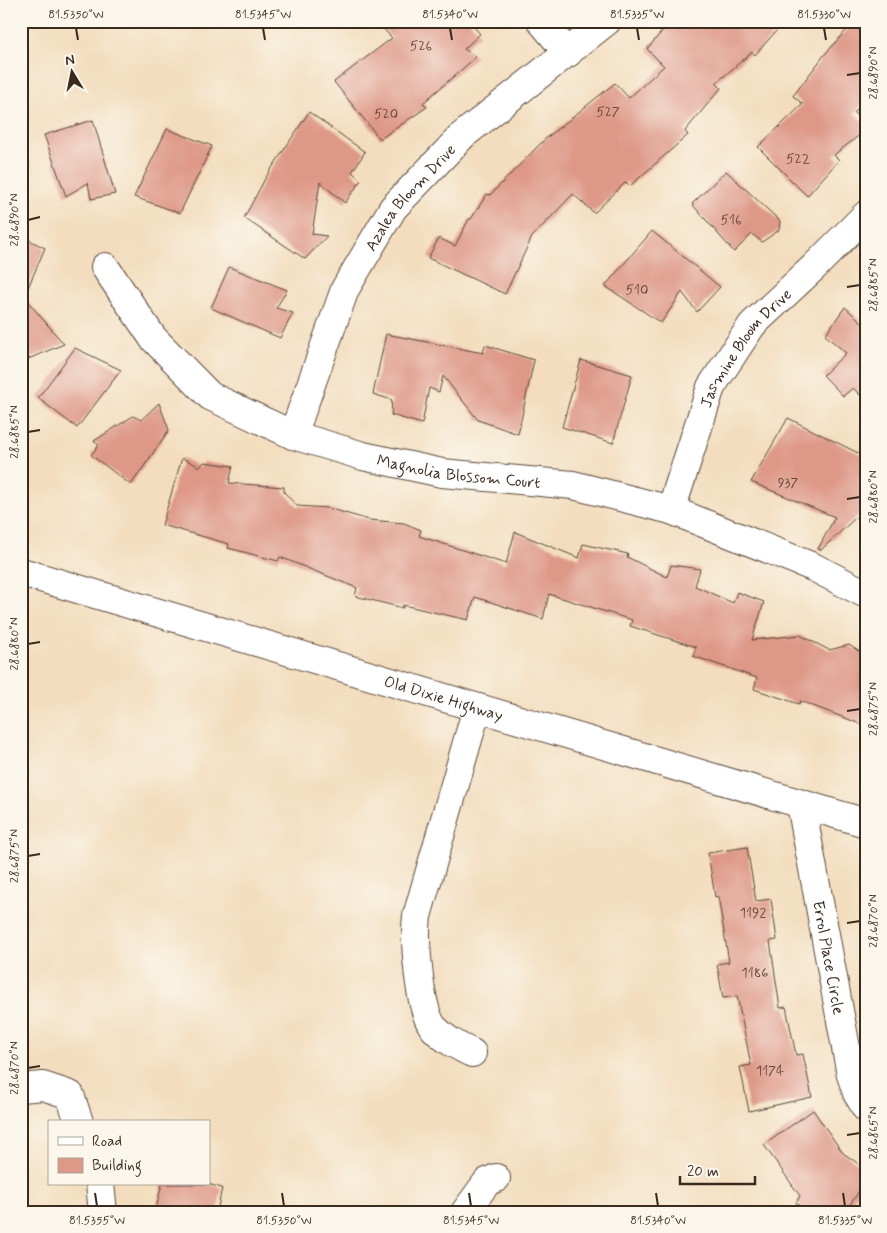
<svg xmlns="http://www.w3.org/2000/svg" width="887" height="1233" font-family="Mynerve,sans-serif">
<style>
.building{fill:#de9888}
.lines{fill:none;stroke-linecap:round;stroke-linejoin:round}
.minor-casing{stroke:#574536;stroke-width:30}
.minor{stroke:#fff;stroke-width:28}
.ticks{fill:none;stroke:#3b2a1e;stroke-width:2}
.labels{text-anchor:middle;stroke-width:5;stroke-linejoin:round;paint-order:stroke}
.number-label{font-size:14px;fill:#644638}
.street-label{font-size:16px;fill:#3b2a1e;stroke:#fbf7ec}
.neatline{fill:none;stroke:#3b2a1e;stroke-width:2}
.ticks-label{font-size:12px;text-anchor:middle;fill:#3b2a1e}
</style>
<rect width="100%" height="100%" fill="#fbf7ec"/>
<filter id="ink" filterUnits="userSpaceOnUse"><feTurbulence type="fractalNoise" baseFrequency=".02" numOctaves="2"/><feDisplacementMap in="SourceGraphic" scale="10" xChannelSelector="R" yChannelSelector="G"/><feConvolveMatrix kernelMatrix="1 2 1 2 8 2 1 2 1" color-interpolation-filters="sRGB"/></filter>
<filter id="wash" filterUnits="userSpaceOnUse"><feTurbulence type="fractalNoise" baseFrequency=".0096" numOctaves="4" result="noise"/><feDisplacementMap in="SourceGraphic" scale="20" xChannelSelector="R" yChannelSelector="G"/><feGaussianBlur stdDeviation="1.12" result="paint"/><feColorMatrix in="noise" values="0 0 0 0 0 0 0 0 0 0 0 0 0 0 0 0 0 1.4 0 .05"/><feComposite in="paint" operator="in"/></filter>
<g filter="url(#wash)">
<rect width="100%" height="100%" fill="#f3ddbe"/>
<g id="blocks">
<!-- building -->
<g class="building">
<polygon points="376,21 469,21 480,34 464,49 476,57 423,103 427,107 380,139 334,82 392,38"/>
<polygon points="671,21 785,21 755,55 752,52 716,83 721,88 685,131 688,135 630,186 626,182 594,213 573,194 532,237 505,294 428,258 439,238 455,246 469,219 471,219 487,194 490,195 545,139 615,83 629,98 664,66 647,49"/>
<polygon points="855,21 866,21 866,101 854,113 866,124 866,130 834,155 839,160 807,196 758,147 803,104 793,96 825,54"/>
<polygon points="309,112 365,152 352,172 361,180 345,203 320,182 312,234 327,236 305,259 244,218 266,177"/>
<polygon points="93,120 115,194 91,199 88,183 66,196 44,135"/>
<polygon points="167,129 212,146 180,213 134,197"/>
<polygon points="726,171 780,221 779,230 762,242 752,234 734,252 692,204"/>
<polygon points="652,231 720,287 697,312 682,292 661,323 605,286"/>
<polygon points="21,236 45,248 24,297 64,344 21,362"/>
<polygon points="229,267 287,290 276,308 293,313 280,338 211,308"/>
<polygon points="845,307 866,326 866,401 853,388 843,396 823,375 846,353 825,335"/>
<polygon points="386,334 483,353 485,345 534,360 518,434 478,420 443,376 439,392 429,388 422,424 391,415 392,400 373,394"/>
<polygon points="75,348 121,370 77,428 38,398"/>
<polygon points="581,360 632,375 613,443 562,427"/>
<polygon points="159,403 169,430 131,485 91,455 99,445 94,441 133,416 141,420"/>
<polygon points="788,418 866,457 866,508 821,550 818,549 835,517 751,482"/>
<polygon points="182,458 200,467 204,462 233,466 229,483 284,487 284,492 297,506 328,508 369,520 404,523 421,530 419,536 506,564 515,532 579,558 583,544 628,554 627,557 667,577 671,565 700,569 695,586 733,603 737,592 764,602 752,640 800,635 829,650 849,645 866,656 866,726 800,701 799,704 754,689 757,678 693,656 696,647 630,626 632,620 549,594 543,619 475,597 468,620 403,605 403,608 355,596 357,588 280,557 278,561 228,548 229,544 162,525"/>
<polygon points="747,847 756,901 771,899 777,940 770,941 780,1008 786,1007 796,1055 803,1054 812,1097 749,1111 740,1067 751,1065 737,996 723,998 717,964 729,962 718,896 715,897 708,853"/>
<polygon points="813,1110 843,1153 866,1169 866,1181 845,1212 809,1212 796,1203 800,1196 764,1145"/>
<polygon points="162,1184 208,1184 222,1188 217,1212 155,1212"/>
</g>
</g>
</g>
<g filter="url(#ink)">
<use href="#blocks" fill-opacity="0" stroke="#574536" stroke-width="1"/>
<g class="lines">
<!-- minor casing -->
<g class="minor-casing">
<g id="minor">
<polyline points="541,21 568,53"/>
<path id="s1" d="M 105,267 L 153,338 L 210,396 L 293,435 L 363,456 L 442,473 L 573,485 L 671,510 L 813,567 L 866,594"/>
<path id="s2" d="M 293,435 L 345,289 L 393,208 L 463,135 L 607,21"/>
<path id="s3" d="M 671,510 L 711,387 L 752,325 L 814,267 L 866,215"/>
<path id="s4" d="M 21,572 L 866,823"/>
<path id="s5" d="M 801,804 L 851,1075 L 857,1093 L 866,1108"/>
<path d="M 472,1053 C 458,1046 445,1040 434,1028 C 419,1012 414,939 417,916 L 477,708"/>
<polyline points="21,1088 43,1086 70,1095 79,1122"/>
<polyline points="100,1184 103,1212"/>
<polyline points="465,1212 487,1182 496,1178"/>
</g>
</g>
<!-- minor -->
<use href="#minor" class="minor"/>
</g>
</g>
<!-- ticks -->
<path class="ticks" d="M 76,28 L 78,40M 263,28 L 265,40M 450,28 L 452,40M 637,28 L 639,40M 824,28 L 826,40M 847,75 L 860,73M 28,220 L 40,217M 847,287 L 860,285M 28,432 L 40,430M 847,499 L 860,497M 28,644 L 40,642M 847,711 L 860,709M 28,856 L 40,854M 847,923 L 860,921M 28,1068 L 40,1066M 847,1135 L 860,1133M 95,1193 L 97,1206M 282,1193 L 284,1206M 469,1193 L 471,1206M 656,1193 L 658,1206M 843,1193 L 845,1206"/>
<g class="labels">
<!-- number labels -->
<g class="number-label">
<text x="421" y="50">526</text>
<text x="608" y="116">527</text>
<text x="386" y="118">520</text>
<text x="798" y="163">522</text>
<text x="731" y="224">516</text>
<text x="637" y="294">510</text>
<text x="788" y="487">937</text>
<text x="753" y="917">1192</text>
<text x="755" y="977">1186</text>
<text x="770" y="1075">1174</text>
</g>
<!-- street labels -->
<g class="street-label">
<text dy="6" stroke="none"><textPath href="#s2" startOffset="268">Azalea Bloom Drive</textPath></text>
<text dy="6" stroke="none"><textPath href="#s3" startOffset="181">Jasmine Bloom Drive</textPath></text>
<text dy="6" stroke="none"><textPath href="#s1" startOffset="429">Magnolia Blossom Court</textPath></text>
<text dy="6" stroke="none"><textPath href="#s4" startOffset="441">Old Dixie Highway</textPath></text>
<text dy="6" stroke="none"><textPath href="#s5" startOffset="156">Errol Place Circle</textPath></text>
</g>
</g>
<!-- margin -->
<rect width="887" height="1233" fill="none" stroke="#fbf7ec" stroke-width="55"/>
<!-- legend -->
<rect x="48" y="1120" width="162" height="65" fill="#fbf7ec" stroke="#aea59a"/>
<rect x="58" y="1137" width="25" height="8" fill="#ffffff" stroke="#aea59a"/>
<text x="92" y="1146" font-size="15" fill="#3b2a1e">Road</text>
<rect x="58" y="1158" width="25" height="15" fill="#de9888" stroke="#aea59a"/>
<text x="92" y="1170" font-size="15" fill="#3b2a1e">Building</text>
<!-- north arrow -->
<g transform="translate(72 72) rotate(350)" stroke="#fbf7ec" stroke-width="4" paint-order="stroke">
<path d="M0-4L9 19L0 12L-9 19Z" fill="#3b2a1e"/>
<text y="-8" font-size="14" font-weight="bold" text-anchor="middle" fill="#3b2a1e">N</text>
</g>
<!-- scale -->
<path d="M680 1176v8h75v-8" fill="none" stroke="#3b2a1e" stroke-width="2.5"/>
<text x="687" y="1176" font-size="15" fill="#3b2a1e" stroke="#fbf7ec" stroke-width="4" paint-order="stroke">20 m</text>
<rect x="28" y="28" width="832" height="1178" class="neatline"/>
<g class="ticks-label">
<text x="76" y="18">81.5350°W</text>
<text x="263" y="18">81.5345°W</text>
<text x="450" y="18">81.5340°W</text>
<text x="637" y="18">81.5335°W</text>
<text x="824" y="18">81.5330°W</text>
<text transform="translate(873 73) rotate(-90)" y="4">28.6890°N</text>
<text transform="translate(14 220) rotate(-90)" y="4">28.6890°N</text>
<text transform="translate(873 285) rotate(-90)" y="4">28.6885°N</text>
<text transform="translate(14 432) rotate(-90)" y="4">28.6885°N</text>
<text transform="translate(873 497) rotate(-90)" y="4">28.6880°N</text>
<text transform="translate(14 644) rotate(-90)" y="4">28.6880°N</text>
<text transform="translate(873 709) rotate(-90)" y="4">28.6875°N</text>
<text transform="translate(14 856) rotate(-90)" y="4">28.6875°N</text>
<text transform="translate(873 921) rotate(-90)" y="4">28.6870°N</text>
<text transform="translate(14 1068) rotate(-90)" y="4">28.6870°N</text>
<text transform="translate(873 1133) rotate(-90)" y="4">28.6865°N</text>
<text x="97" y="1224">81.5355°W</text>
<text x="284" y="1224">81.5350°W</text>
<text x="471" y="1224">81.5345°W</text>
<text x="658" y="1224">81.5340°W</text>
<text x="845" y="1224">81.5335°W</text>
</g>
</svg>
